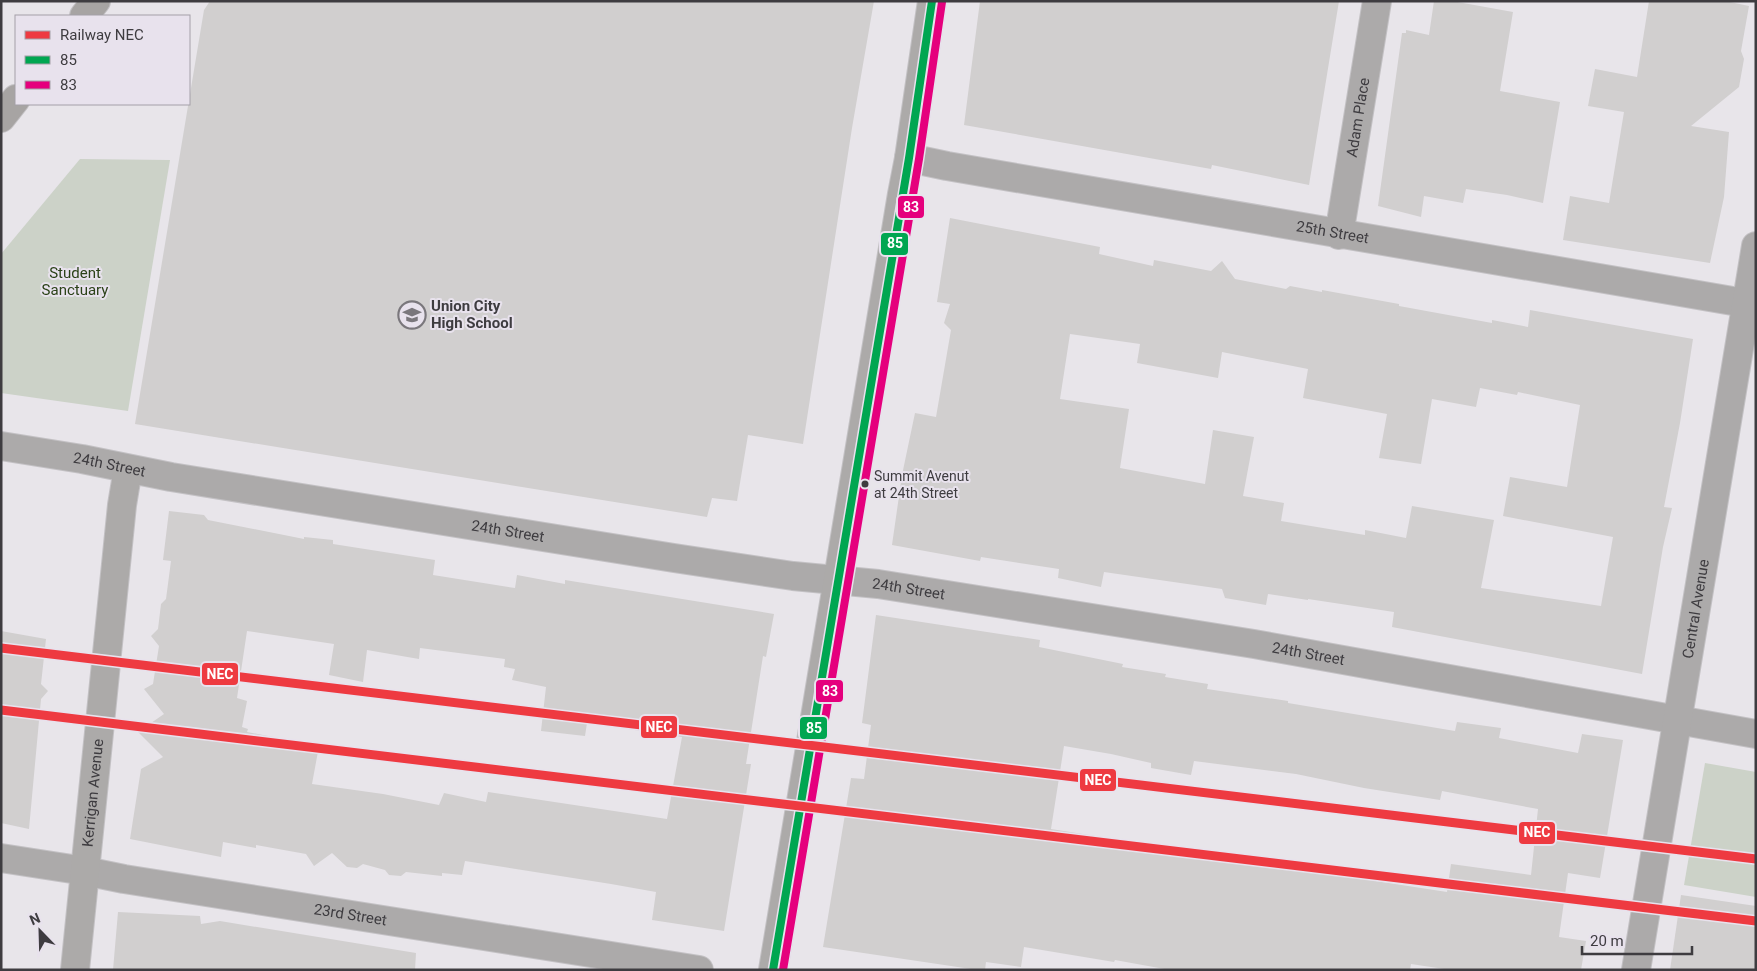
<svg xmlns="http://www.w3.org/2000/svg" width="1757" height="971" font-family="Roboto,sans-serif">
<style>
.green{fill:#ccd2c8}
.building{fill:#d1cfcf;fill-rule:evenodd}
.lines{fill:none;stroke-linecap:round;stroke-linejoin:round}
.street-casing{stroke:#c3c1c4;stroke-width:30}
.secondary-casing{stroke:#c3c1c4;stroke-width:30}
.primary-casing{stroke:#c3c1c4;stroke-width:30}
.street{stroke:#acaaaa;stroke-width:28}
.secondary{stroke:#acaaa9;stroke-width:28}
.primary{stroke:#a7a4a3;stroke-width:28}
.bus-1-casing{stroke:#e8e2ed;stroke-width:11}
.bus-2-casing{stroke:#e8e2ed;stroke-width:11}
.bus-1{stroke:#00a651;stroke-width:8}
.bus-2{stroke:#e5007d;stroke-width:8}
.rail-1-casing{stroke:#e8e2ed;stroke-width:12}
.rail-1{stroke:#ee3a41;stroke-width:9}
.bus-dot{fill:#3e3c40;stroke:#e8e2ed;stroke-width:2}
.labels{text-anchor:middle;stroke-width:4;stroke-linejoin:round;paint-order:stroke}
.bus-label{font-size:14px;fill:#3e3c40;stroke:#e8e2ed;text-anchor:start}
.street-label{font-size:15px;fill:#3e3c40;stroke:#e8e2ed}
.park-label{font-size:15px;fill:#2b4218;stroke:#e8e2ed}
.poi-label{font-size:15px;font-weight:bold;fill:#3e3c40;stroke:#e8e2ed;text-anchor:start}
.line-badge{stroke:#e8e2ed;stroke-width:2}
.badge-label{font-size:14px;text-anchor:middle;font-weight:bold;fill:#fff}
</style>
<rect width="100%" height="100%" fill="#e8e5ea"/>
<!-- green -->
<g class="green">
<polygon points="80,159 170,160 128,411 1,393 1,254"/>
<polygon points="1705,763 1756,772 1756,897 1684,885"/>
</g>
<!-- building -->
<g class="building">
<polygon points="210,1 874,1 852,128 803,444 748,435 737,501 712,498 707,517 135,424 204,10"/>
<polygon points="980,1 1339,1 1309,185 1212,165 1211,169 964,125"/>
<polygon points="1434,1 1452,1 1513,12 1500,91 1560,102 1543,203 1507,195 1466,189 1463,203 1424,196 1421,217 1378,206 1402,33 1406,33 1406,30 1429,35"/>
<polygon points="1649,1 1725,1 1749,6 1741,51 1744,59 1739,87 1691,126 1729,132 1724,197 1710,263 1563,240 1570,196 1609,203 1624,112 1588,106 1595,69 1637,77"/>
<path d="M 950,218 L 1100,247 L 1099,254 L 1153,266 L 1154,260 L 1211,271 L 1222,261 L 1235,279 L 1286,289 L 1290,286 L 1322,292 L 1322,290 L 1399,304 L 1399,306 L 1492,323 L 1492,320 L 1528,327 L 1530,310 L 1693,339 L 1680,423 L 1664,507 L 1672,508 L 1663,547 L 1642,674 L 1392,627 L 1394,612 L 1308,599 L 1308,600 L 1268,594 L 1266,605 L 1225,598 L 1222,589 L 1104,572 L 1101,587 L 1058,578 L 1059,569 L 981,557 L 980,561 L 892,545 L 902,475 L 915,413 L 936,417 L 951,330 L 944,323 L 950,304 L 937,302 ZM 1070,334 L 1140,344 L 1137,363 L 1218,378 L 1222,352 L 1308,369 L 1303,398 L 1387,414 L 1379,458 L 1421,464 L 1432,399 L 1476,407 L 1480,388 L 1517,395 L 1518,392 L 1580,405 L 1567,487 L 1510,477 L 1503,516 L 1613,537 L 1601,606 L 1481,588 L 1494,520 L 1412,506 L 1406,538 L 1365,530 L 1365,535 L 1281,521 L 1284,503 L 1243,496 L 1254,437 L 1213,430 L 1205,484 L 1120,468 L 1129,409 L 1060,399 Z"/>
<path d="M 169,511 L 204,515 L 208,520 L 304,539 L 304,537 L 333,540 L 333,544 L 435,560 L 433,575 L 515,588 L 517,575 L 565,584 L 565,580 L 774,614 L 766,657 L 763,656 L 746,764 L 751,764 L 724,931 L 652,920 L 656,892 L 611,884 L 465,861 L 462,875 L 442,873 L 442,876 L 406,872 L 401,876 L 389,875 L 385,870 L 363,864 L 357,868 L 347,867 L 332,853 L 314,866 L 306,854 L 256,845 L 256,848 L 223,842 L 221,857 L 130,839 L 141,769 L 163,757 L 138,732 L 164,714 L 144,689 L 153,684 L 159,646 L 151,636 L 158,629 L 161,604 L 166,599 L 171,561 L 163,560 ZM 247,631 L 334,644 L 329,675 L 363,682 L 367,650 L 419,659 L 420,648 L 505,659 L 504,667 L 515,669 L 512,680 L 546,687 L 541,731 L 585,736 L 587,723 L 682,737 L 667,819 L 488,792 L 486,802 L 444,793 L 439,805 L 383,794 L 312,784 L 319,746 L 247,732 L 248,729 L 242,727 L 247,701 L 237,698 Z"/>
<path d="M 876,615 L 1040,640 L 1039,647 L 1123,664 L 1122,667 L 1166,674 L 1165,677 L 1208,684 L 1207,689 L 1288,701 L 1288,703 L 1455,731 L 1457,722 L 1501,728 L 1499,738 L 1578,753 L 1582,734 L 1623,740 L 1600,878 L 1568,873 L 1559,937 L 1586,941 L 1581,970 L 1451,970 L 1411,964 L 1410,970 L 1170,970 L 1115,960 L 1114,962 L 1024,947 L 1021,967 L 986,962 L 985,970 L 978,970 L 823,947 L 851,778 L 864,779 L 871,725 L 862,723 ZM 1064,746 L 1111,754 L 1151,763 L 1151,768 L 1191,775 L 1194,761 L 1296,774 L 1364,788 L 1440,800 L 1442,791 L 1538,809 L 1531,875 L 1451,864 L 1447,892 L 1304,870 L 1303,872 L 1178,849 L 1051,829 Z"/>
<polygon points="1,631 46,639 41,684 48,691 41,699 29,829 1,823"/>
<polygon points="1681,895 1756,906 1756,970 1670,970"/>
<polygon points="118,912 200,916 201,924 220,921 416,953 415,970 113,970"/>
</g>
<g class="lines">
<!-- street casing -->
<g class="street-casing">
<g id="street">
<path id="s1" d="M 909,158 L 947,166 L 1756,305"/>
<path id="s2" d="M 1339,235 L 1377,1"/>
<path id="s3" d="M 1,446 L 82,459 L 171,477 L 674,558 L 793,576 L 878,584 L 1254,644 L 1756,734"/>
<path id="s4" d="M 1,858 L 85,871 L 124,879 L 699,970"/>
<path id="s5" d="M 1636,970 L 1756,246"/>
</g>
</g>
<!-- secondary casing -->
<g class="secondary-casing">
<g id="secondary">
<path id="s6" d="M 75,970 L 122,505 L 128,469"/>
<polyline points="773,970 902,194 909,158 932,1"/>
</g>
</g>
<!-- primary casing -->
<g class="primary-casing">
<g id="primary">
<polyline points="84,16 96,1"/>
<polyline points="1,118 16,99"/>
</g>
</g>
<!-- street -->
<use href="#street" class="street"/>
<!-- secondary -->
<use href="#secondary" class="secondary"/>
<!-- primary -->
<use href="#primary" class="primary"/>
<!-- bus-1 casing -->
<g class="bus-1-casing">
<polyline id="bus-1" points="773,970 909,158 932,1"/>
</g>
<!-- bus-2 casing -->
<g class="bus-2-casing">
<polyline id="bus-2" points="783,970 919,159 942,2"/>
</g>
<!-- bus-1 -->
<use href="#bus-1" class="bus-1"/>
<!-- bus-2 -->
<use href="#bus-2" class="bus-2"/>
<!-- rail-1 casing -->
<g class="rail-1-casing">
<g id="rail-1">
<polyline points="1,648 1756,859"/>
<polyline points="1,710 1756,921"/>
</g>
</g>
<!-- rail-1 -->
<use href="#rail-1" class="rail-1"/>
</g>
<!-- icons -->
<defs>
<g id="school-ring" transform="scale(1.4375)"><circle r="9.5" fill="#e8e2ed" stroke="#7a777c" stroke-width="1.5"/><path d="M0-5L7-2L0 1L-7-2ZM-4 1L0 2.5L4 1V4Q0 6-4 4Z" fill="#7a777c"/></g>
</defs>
<g fill-rule="evenodd">
<use href="#school-ring" x="412" y="315"/>
</g>
<!-- markers -->
<circle class="bus-dot" cx="865" cy="484" r="4.5"/>
<g class="labels">
<!-- bus labels -->
<g class="bus-label">
<text x="874" y="481">Summit Avenut<tspan x="874" dy="17">at 24th Street</tspan></text>
</g>
<!-- street labels -->
<g class="street-label">
<text dy="5" stroke="none"><textPath href="#s2" startOffset="119">Adam Place</textPath></text>
<text dy="5" stroke="none"><textPath href="#s1" startOffset="430">25th Street</textPath></text>
<text dy="5" stroke="none"><textPath href="#s3" startOffset="110">24th Street</textPath></text>
<text dy="5" stroke="none"><textPath href="#s3" startOffset="514">24th Street</textPath></text>
<text dy="5" stroke="none"><textPath href="#s3" startOffset="919">24th Street</textPath></text>
<text dy="5" stroke="none"><textPath href="#s5" startOffset="366">Central Avenue</textPath></text>
<text dy="5" stroke="none"><textPath href="#s3" startOffset="1324">24th Street</textPath></text>
<text dy="5" stroke="none"><textPath href="#s6" startOffset="178">Kerrigan Avenue</textPath></text>
<text dy="5" stroke="none"><textPath href="#s4" startOffset="354">23rd Street</textPath></text>
</g>
<!-- park labels -->
<g class="park-label">
<text x="75" y="278">Student<tspan x="75" dy="17">Sanctuary</tspan></text>
</g>
<!-- poi labels -->
<g class="poi-label">
<text x="431" y="311">Union City<tspan x="431" dy="17">High School</tspan></text>
</g>
</g>
<g class="line-badge">
<rect x="897" y="195" width="28" height="24" rx="5" fill="#e5007d"/>
<rect x="880" y="232" width="29" height="24" rx="5" fill="#00a651"/>
<rect x="201" y="662" width="38" height="24" rx="5" fill="#ee3a41"/>
<rect x="815" y="679" width="29" height="24" rx="5" fill="#e5007d"/>
<rect x="640" y="715" width="38" height="24" rx="5" fill="#ee3a41"/>
<rect x="799" y="716" width="29" height="24" rx="5" fill="#00a651"/>
<rect x="1079" y="768" width="38" height="24" rx="5" fill="#ee3a41"/>
<rect x="1518" y="821" width="38" height="24" rx="5" fill="#ee3a41"/>
</g>
<g class="badge-label">
<text x="911" y="212">83</text>
<text x="895" y="248">85</text>
<text x="220" y="679">NEC</text>
<text x="830" y="696">83</text>
<text x="659" y="732">NEC</text>
<text x="814" y="733">85</text>
<text x="1098" y="785">NEC</text>
<text x="1537" y="837">NEC</text>
</g>
<!-- border -->
<rect width="1757" height="971" fill="none" stroke="#3e3c40" stroke-width="5"/>
<!-- legend -->
<rect x="15" y="15" width="175" height="90" fill="#e8e2ed" stroke="#a4a0a8"/>
<rect x="25" y="31" width="25" height="8" fill="#ee3a41" stroke="#a4a0a8"/>
<text x="60" y="40" font-size="15" fill="#3e3c40">Railway NEC</text>
<rect x="25" y="56" width="25" height="8" fill="#00a651" stroke="#a4a0a8"/>
<text x="60" y="65" font-size="15" fill="#3e3c40">85</text>
<rect x="25" y="81" width="25" height="8" fill="#e5007d" stroke="#a4a0a8"/>
<text x="60" y="90" font-size="15" fill="#3e3c40">83</text>
<!-- north arrow -->
<g transform="translate(40 931) rotate(337)" stroke="#e8e2ed" stroke-width="4" paint-order="stroke">
<path d="M0-4L9 19L0 12L-9 19Z" fill="#3e3c40"/>
<text y="-8" font-size="14" font-weight="bold" text-anchor="middle" fill="#3e3c40">N</text>
</g>
<!-- scale -->
<path d="M1582 946v8h110v-8" fill="none" stroke="#3e3c40" stroke-width="2.5"/>
<text x="1590" y="946" font-size="15" fill="#3e3c40" stroke="#e8e2ed" stroke-width="4" paint-order="stroke">20 m</text>
</svg>
